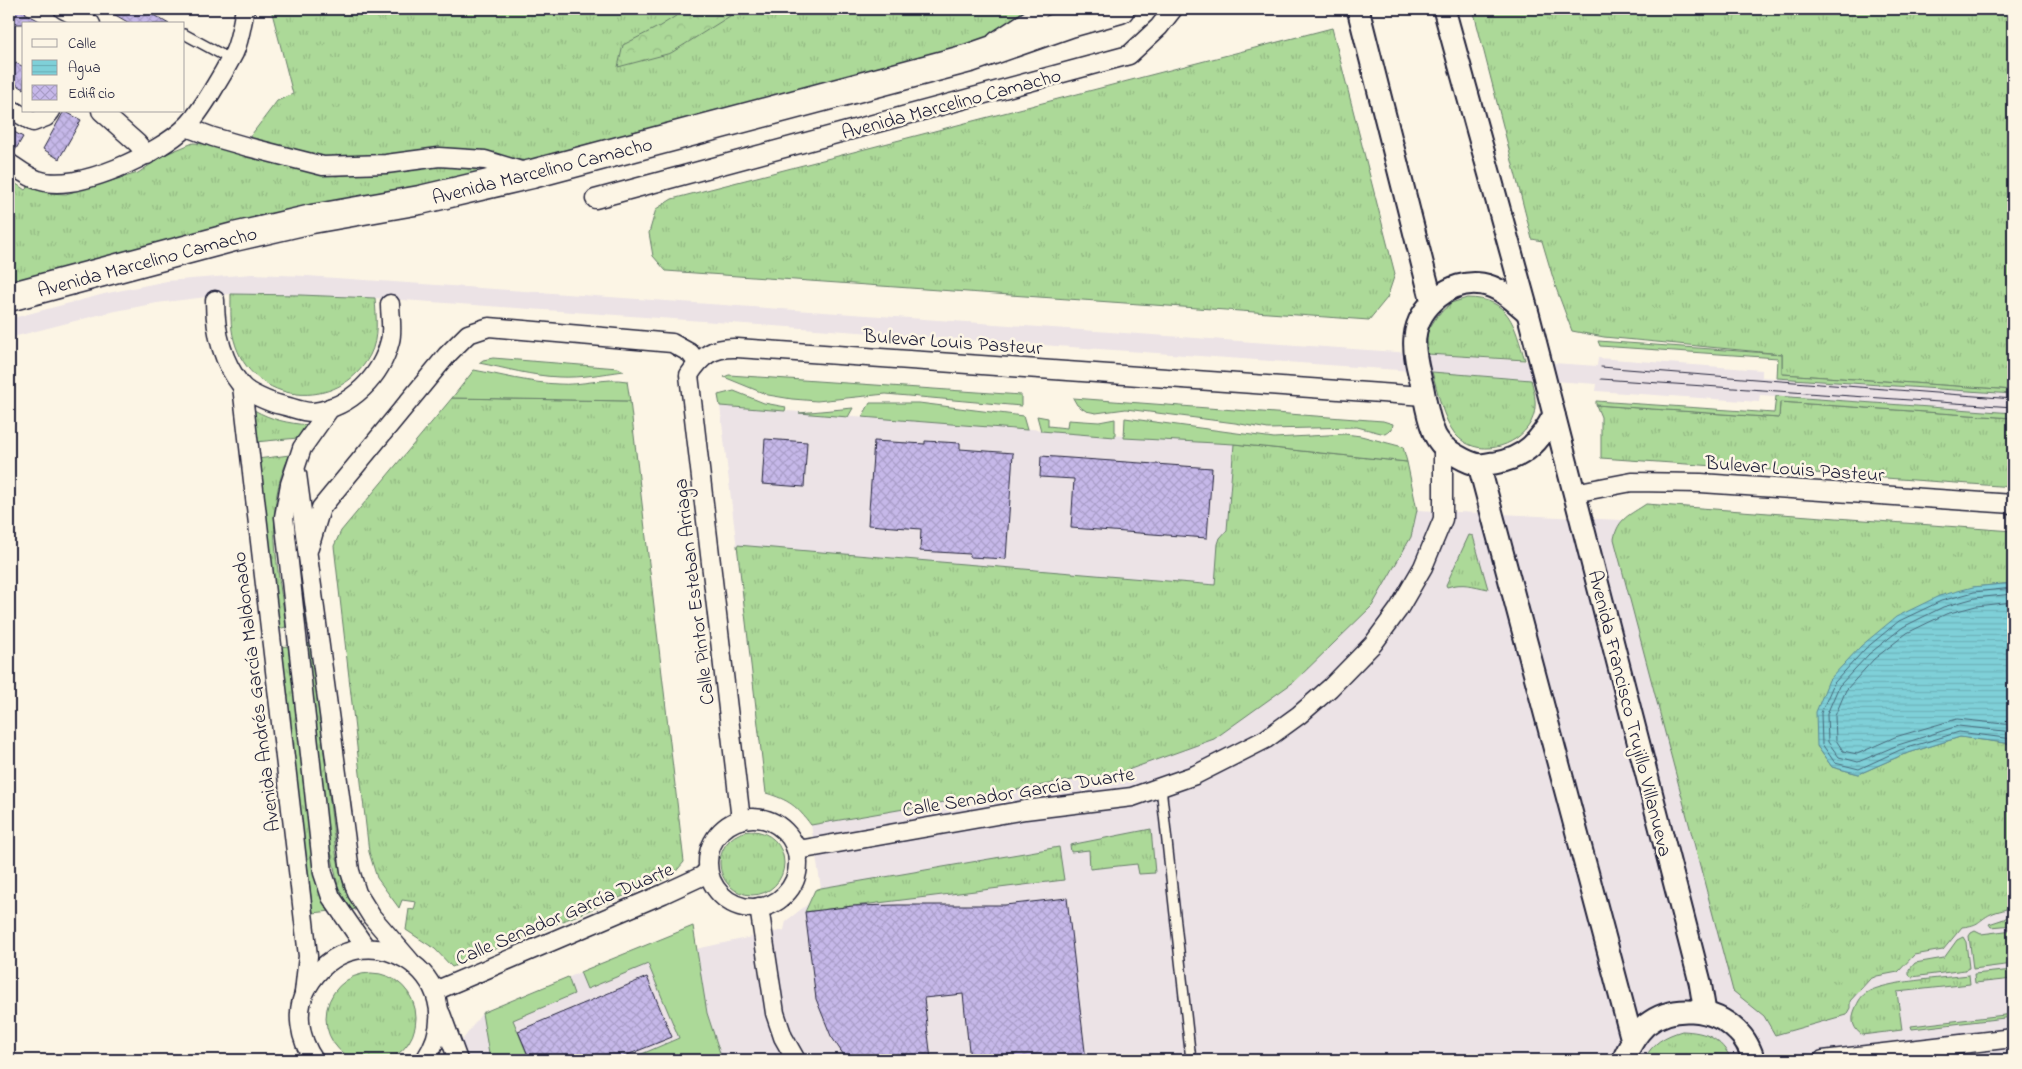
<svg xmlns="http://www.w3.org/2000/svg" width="2022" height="1069" font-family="'Indie Flower',sans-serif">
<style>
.built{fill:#ece3e6}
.grass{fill:url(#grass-tufts);stroke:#677e6a}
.forest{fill:url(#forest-crowns);stroke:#677e6a}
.garden{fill:#acd998;stroke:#677e6a}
.water{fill:url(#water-rules);stroke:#5a8a99}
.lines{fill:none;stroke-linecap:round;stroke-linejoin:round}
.shore{stroke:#47687a;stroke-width:1}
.building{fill:url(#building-cross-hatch);stroke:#22223b}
.service-casing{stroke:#22223b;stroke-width:12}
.minor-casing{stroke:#22223b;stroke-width:21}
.tertiary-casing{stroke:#22223b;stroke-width:25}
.primary-casing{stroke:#22223b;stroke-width:31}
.service{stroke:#fcf5e5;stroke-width:9}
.minor{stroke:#fcf5e5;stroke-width:18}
.tertiary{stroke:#fcf5e5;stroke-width:21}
.primary{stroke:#fcf5e5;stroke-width:28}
.tram{stroke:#22223b;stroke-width:1}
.labels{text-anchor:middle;stroke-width:5;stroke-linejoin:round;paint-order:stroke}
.street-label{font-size:20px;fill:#22223b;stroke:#fcf5e5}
</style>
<defs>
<pattern id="grass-tufts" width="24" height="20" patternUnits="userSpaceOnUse" patternTransform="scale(1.25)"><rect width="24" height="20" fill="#acd998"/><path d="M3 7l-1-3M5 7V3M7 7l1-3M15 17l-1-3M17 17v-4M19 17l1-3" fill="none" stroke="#94ba84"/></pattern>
<pattern id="forest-crowns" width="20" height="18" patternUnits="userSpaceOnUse" patternTransform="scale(1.25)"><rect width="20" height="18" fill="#acd998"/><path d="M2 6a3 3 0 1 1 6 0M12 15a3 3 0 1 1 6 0" fill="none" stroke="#94ba84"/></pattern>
<pattern id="water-rules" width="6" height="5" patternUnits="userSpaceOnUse" patternTransform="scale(1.25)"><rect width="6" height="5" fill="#7fd0d8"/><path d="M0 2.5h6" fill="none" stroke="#6db2ba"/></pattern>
<pattern id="building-cross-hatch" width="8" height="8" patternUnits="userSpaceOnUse" patternTransform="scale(1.25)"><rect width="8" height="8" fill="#c6b8e9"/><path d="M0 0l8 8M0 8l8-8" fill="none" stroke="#aa9ec9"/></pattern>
</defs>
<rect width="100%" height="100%" fill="#fcf5e5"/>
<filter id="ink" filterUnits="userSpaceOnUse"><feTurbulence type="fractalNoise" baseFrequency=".02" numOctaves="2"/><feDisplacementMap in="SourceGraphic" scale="10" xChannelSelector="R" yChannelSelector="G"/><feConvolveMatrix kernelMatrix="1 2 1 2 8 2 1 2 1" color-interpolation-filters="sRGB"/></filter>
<g filter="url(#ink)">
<!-- built -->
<g class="built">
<polygon points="252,274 307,276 1597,366 1598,358 1762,370 1762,377 2013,394 2013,413 1760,395 1759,402 1596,391 1597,384 375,298 300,295 231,294 157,303 106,313 9,338 9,319 108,293 167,281"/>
<polygon points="720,406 1234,444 1407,462 1417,510 1622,520 1646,504 2013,531 2013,1060 448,1060 482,1013 693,926 696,949 784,930 786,921 808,904 815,890 821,888 811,825 803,813 786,799 766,793"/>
</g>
<!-- grass -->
<g class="grass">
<polygon points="271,9 1026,9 966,53 545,164 455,149 379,155 327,157 249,138 277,101 293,94"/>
<polygon points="1473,9 2013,9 2013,390 1782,374 1782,354 1604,337 1572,331 1556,288 1542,241 1532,239"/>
<polygon points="1332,28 1395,274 1387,298 1369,320 666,271 653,256 649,233 656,209 672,199"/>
<polygon points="193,143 208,144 336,176 441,166 476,169 481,175 9,289 9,179 25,190 28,187 48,193 66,194 138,173 166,154"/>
<path d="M 231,294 L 300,295 L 375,298 C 376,317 379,338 370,355 C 339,414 251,405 234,340 C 230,326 231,309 231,294 Z"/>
<path d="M 1467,298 C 1510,298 1514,325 1525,360 L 1427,354 L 1427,332 L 1437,316 L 1451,303 Z"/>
<path d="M 1432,372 L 1531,380 C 1535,394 1538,408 1531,422 C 1517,448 1476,459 1455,434 C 1442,417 1438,392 1432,372 Z"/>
<polygon points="452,398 630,401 684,862 672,876 452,967 435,949 406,930 409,909 414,910 416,902 402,900 399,908 377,878 369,852 334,546 341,531"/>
<polygon points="1780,402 2013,418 2013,487 1601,458 1601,417 1596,405 1779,418"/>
<path d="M 254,410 C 272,420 287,423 308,425 L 298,438 L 255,442 L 252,414 Z"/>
<path d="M 1234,444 L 1407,462 L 1417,510 L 1411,537 L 1372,606 L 1295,681 L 1214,739 L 1125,771 L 811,825 C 797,806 789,800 766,793 L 737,545 L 1215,585 L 1218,544 L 1220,538 L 1227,530 Z"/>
<path d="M 290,455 C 262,508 279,570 286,627 L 278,629 L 257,459 Z"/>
<polygon points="294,502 309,625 303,625 290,520"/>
<path d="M 1646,504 L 2013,531 L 2013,583 L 1973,587 L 1817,746 L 1832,767 L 1859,774 L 1902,755 L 1960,737 L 2013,744 L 2013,905 C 2006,911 1999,910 1991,914 C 1977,921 1981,925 1962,927 L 1943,950 L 1914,955 L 1898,972 L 1877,976 L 1870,979 L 1850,1001 L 1850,1008 L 1846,1015 L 1775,1035 L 1764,1016 L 1733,991 L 1614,539 C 1618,518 1630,515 1646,504 Z"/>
<path d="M 1469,535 L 1473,536 L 1488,589 C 1473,586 1463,582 1447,587 L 1446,585 Z"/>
<polygon points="311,643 336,853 344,887 356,909 349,910 338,886 329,843 306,644"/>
<polygon points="288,646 316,871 331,911 313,913 280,647"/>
<polygon points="1151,829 1155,873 1139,874 1137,864 1090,869 1089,850 1071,852 1070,845"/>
<circle cx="752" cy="863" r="32"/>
<polygon points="1059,847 1064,880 805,912 815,890 821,888"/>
<polygon points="2013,913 2013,925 1991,927 1989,924 2004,919"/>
<polygon points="2013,930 2013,964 1973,969 1969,936 1971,933 1975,931 1981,934"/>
<polygon points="1963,937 1966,942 1969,968 1965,970 1912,977 1909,975 1909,970 1915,963 1944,958 1957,940"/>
<polygon points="2013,970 2013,979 1975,983 1974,974"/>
<circle cx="371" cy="1018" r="45"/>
<path d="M 1969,975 L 1970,984 L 1897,992 L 1902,1030 L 1862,1035 C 1854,1029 1851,1022 1854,1012 C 1857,1004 1860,997 1866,993 C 1884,981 1945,978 1969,975 Z"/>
<path d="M 1682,1031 C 1707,1032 1720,1038 1732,1060 L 1644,1060 C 1652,1043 1665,1036 1682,1031 Z"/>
</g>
<!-- forest -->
<polygon class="forest" points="687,9 741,9 671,53 618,67 623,45 660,26"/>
<!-- garden -->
<g class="garden">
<polygon points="1598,341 1782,354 1782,374 2013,390 2013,394 1777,378 1778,358 1600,346"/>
<path d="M 493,358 L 618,368 L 624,371 C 602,374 581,378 559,377 C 532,376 505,368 479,363 L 483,360 Z"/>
<path d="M 474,370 C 501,375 530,383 558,384 C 581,386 605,377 627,381 L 630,401 L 452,398 Z"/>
<polygon points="729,375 1021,395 1021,406 886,394 817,401 792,399 768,395 724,377"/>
<polygon points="734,391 764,403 786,407 785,411 720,406 718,395"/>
<polygon points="1776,396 2013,413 2013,418 1780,402 1779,418 1596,405 1596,401 1774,413"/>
<polygon points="1073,398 1383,421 1393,424 1392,429 1385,434 1357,427 1268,429 1235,423 1126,409 1096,413 1086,411 1077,405"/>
<polygon points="870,403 919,403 1023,416 1027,430 862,417"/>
<polygon points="853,408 848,417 799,413"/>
<polygon points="1037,416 1048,418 1048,426 1067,428 1068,420 1099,422 1115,419 1115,437 1041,431"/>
<polygon points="1125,418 1274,438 1345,434 1361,436 1403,447 1407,462 1234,444 1124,438"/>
<polygon points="693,926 707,1013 720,1053 709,1060 628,1060 679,1038 648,964 587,989 580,972"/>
<polygon points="568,977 574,994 513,1020 528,1056 522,1060 490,1060 482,1013"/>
<polygon points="2013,1014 2013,1017 1912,1029 1911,1026"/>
</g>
<!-- water -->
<polygon class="water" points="2013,583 2013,744 1960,737 1902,755 1859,774 1832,767 1817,746 1816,712 1829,680 1861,646 1896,617 1939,596 1973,587"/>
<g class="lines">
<!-- shore -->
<g class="shore">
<polyline points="2013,588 1974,592 1941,601 1899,621 1865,649 1834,683 1821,713 1822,744 1835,763 1859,769 1900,750 1959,732 2013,739"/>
<polyline points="2013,594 1975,598 1943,607 1903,627 1869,654 1839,686 1827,714 1828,742 1839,757 1858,762 1898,745 1958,726 2013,732"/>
<polyline points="2013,602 1976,606 1946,614 1907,633 1874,659 1846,690 1835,716 1836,740 1843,751 1857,754 1895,737 1957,719 2013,725"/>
</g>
</g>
<!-- building -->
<g class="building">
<polygon points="9,9 27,9 25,13 45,24 9,24"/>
<polygon points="105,9 143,9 169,24 131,24"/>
<polygon points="16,63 24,67 24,89 9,80 9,74"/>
<polygon points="64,111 81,120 59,159 43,149"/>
<polygon points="9,129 23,137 13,154 9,153"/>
<polygon points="765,439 807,442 804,487 762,484"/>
<polygon points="874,441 925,444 925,441 960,443 960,449 1013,453 1006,559 970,557 970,554 920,551 921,529 868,525"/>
<polygon points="1041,456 1212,468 1207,538 1071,528 1074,479 1040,477"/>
<polygon points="1067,898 1086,1060 970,1060 963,994 924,998 931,1060 847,1060 831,1036 816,999 805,912 853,906 898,905 1005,905"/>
<polygon points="647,977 672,1037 615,1060 530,1060 518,1031"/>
</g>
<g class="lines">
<!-- service casing -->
<g class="service-casing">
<g id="service">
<polyline points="184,34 230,59"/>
<polyline points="1161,787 1191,1060"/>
</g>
</g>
<!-- minor casing -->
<g class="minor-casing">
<g id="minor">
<polyline points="63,9 91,24"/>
<polyline points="996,41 1033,17 1040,9"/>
<polyline points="9,108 33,122 46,117 51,111"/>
<polyline points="101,111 137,143 147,155"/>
<polyline points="186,127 213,137 248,147 323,166 386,164 439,157 485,160 528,173"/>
<path d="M 9,163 C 18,169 28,177 38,180 C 76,194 160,153 187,126 C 201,112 224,72 234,53 C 240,40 242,23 245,9"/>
<polyline points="595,199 1129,55 1159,27 1173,9"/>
<path d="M 215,300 C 215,331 221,360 241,385 C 247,393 271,403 281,405 C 291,407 304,413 314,412 C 351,407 381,377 390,341 C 393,330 390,315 390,304"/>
<polyline points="242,386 308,956 304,993"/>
<polyline points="331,407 302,448 290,484 284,517 323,873 331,897 366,948"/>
<polyline points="297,474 350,871 357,893 372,917 410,961"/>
<polyline points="1574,493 1632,482 1701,483 2013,504"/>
<polyline points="309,548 321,508 447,355 468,334 489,327 672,343 690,353 697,362"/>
<circle cx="753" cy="863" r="45"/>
<path d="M 741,820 L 689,375 C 702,355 713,347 737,348 L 1424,396"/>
<polyline points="795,847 804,849 1025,810 1132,797 1195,775 1266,739 1299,715 1330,688 1373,644 1398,610 1423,567 1443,519 1443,445"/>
<polyline points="759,907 775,1013 783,1037 796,1060"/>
<polyline points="435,991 663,894 702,876 708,870"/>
<polyline points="441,1014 458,1060"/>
<path d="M 314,1060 C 300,1040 294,1011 307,988 C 357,900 481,975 425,1060"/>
<polyline points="1823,1060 2013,1038"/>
</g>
</g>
<!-- tertiary casing -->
<g class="tertiary-casing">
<g id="tertiary">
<polyline points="1358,9 1432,302"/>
<polyline points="1444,9 1529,317 1700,982 1705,1012"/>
<path d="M 1527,312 C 1514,301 1500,287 1482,284 C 1451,279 1418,306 1415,337 C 1413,353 1419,373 1423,389 C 1425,401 1431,431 1438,440 C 1444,450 1469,464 1480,465 C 1485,465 1490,463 1495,463 C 1525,458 1540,441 1554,415"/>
<polyline points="1479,465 1632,1040"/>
<path d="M 1623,1060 C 1629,1047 1635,1035 1646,1025 C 1672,1004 1713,1007 1737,1031 C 1746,1039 1750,1049 1754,1060"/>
</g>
</g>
<!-- primary casing -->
<g class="primary-casing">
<polyline id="primary" points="9,297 234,237 312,219 420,200 532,174 970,58 1070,23 1120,9"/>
</g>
<!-- service -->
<use href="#service" class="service"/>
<!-- minor -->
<use href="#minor" class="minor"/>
<!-- tertiary -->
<use href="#tertiary" class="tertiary"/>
<!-- primary -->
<use href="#primary" class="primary"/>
<!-- tram -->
<g class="tram">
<polyline points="1601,367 2013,399"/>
<polyline points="1601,379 2013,407"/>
</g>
</g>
</g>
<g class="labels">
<!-- street labels -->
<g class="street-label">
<text transform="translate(951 103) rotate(-15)" y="7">Avenida Marcelino Camacho</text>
<text transform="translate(542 170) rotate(-14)" y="7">Avenida Marcelino Camacho</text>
<text transform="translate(147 261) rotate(-15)" y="7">Avenida Marcelino Camacho</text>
<text transform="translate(953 341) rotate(4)" y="7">Bulevar Louis Pasteur</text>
<text transform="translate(1795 468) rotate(4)" y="7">Bulevar Louis Pasteur</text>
<text transform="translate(693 592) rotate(-97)" y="7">Calle Pintor Esteban Arriaga</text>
<text transform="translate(255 692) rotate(-97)" y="7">Avenida Andrés García Maldonado</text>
<text transform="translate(1631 713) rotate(76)" y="7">Avenida Francisco Trujillo Villanueva</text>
<text transform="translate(1018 791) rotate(-9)" y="7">Calle Senador García Duarte</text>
<text transform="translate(564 913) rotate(-23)" y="7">Calle Senador García Duarte</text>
</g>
</g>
<!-- margin -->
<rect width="2022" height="1069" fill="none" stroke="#fcf5e5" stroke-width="30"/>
<rect x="15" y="15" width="1992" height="1039" fill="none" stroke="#22223b" stroke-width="2" filter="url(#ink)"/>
<!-- legend -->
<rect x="22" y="22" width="162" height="90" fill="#fcf5e5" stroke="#a5a1a1"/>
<rect x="32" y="39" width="25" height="8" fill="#fcf5e5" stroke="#a5a1a1"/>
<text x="68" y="48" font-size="15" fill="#22223b">Calle</text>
<rect x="32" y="60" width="25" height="15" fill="url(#water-rules)" stroke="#a5a1a1"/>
<text x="68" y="72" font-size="15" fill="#22223b">Agua</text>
<rect x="32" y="85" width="25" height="15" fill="url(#building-cross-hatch)" stroke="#a5a1a1"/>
<text x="68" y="98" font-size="15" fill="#22223b">Edificio</text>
</svg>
